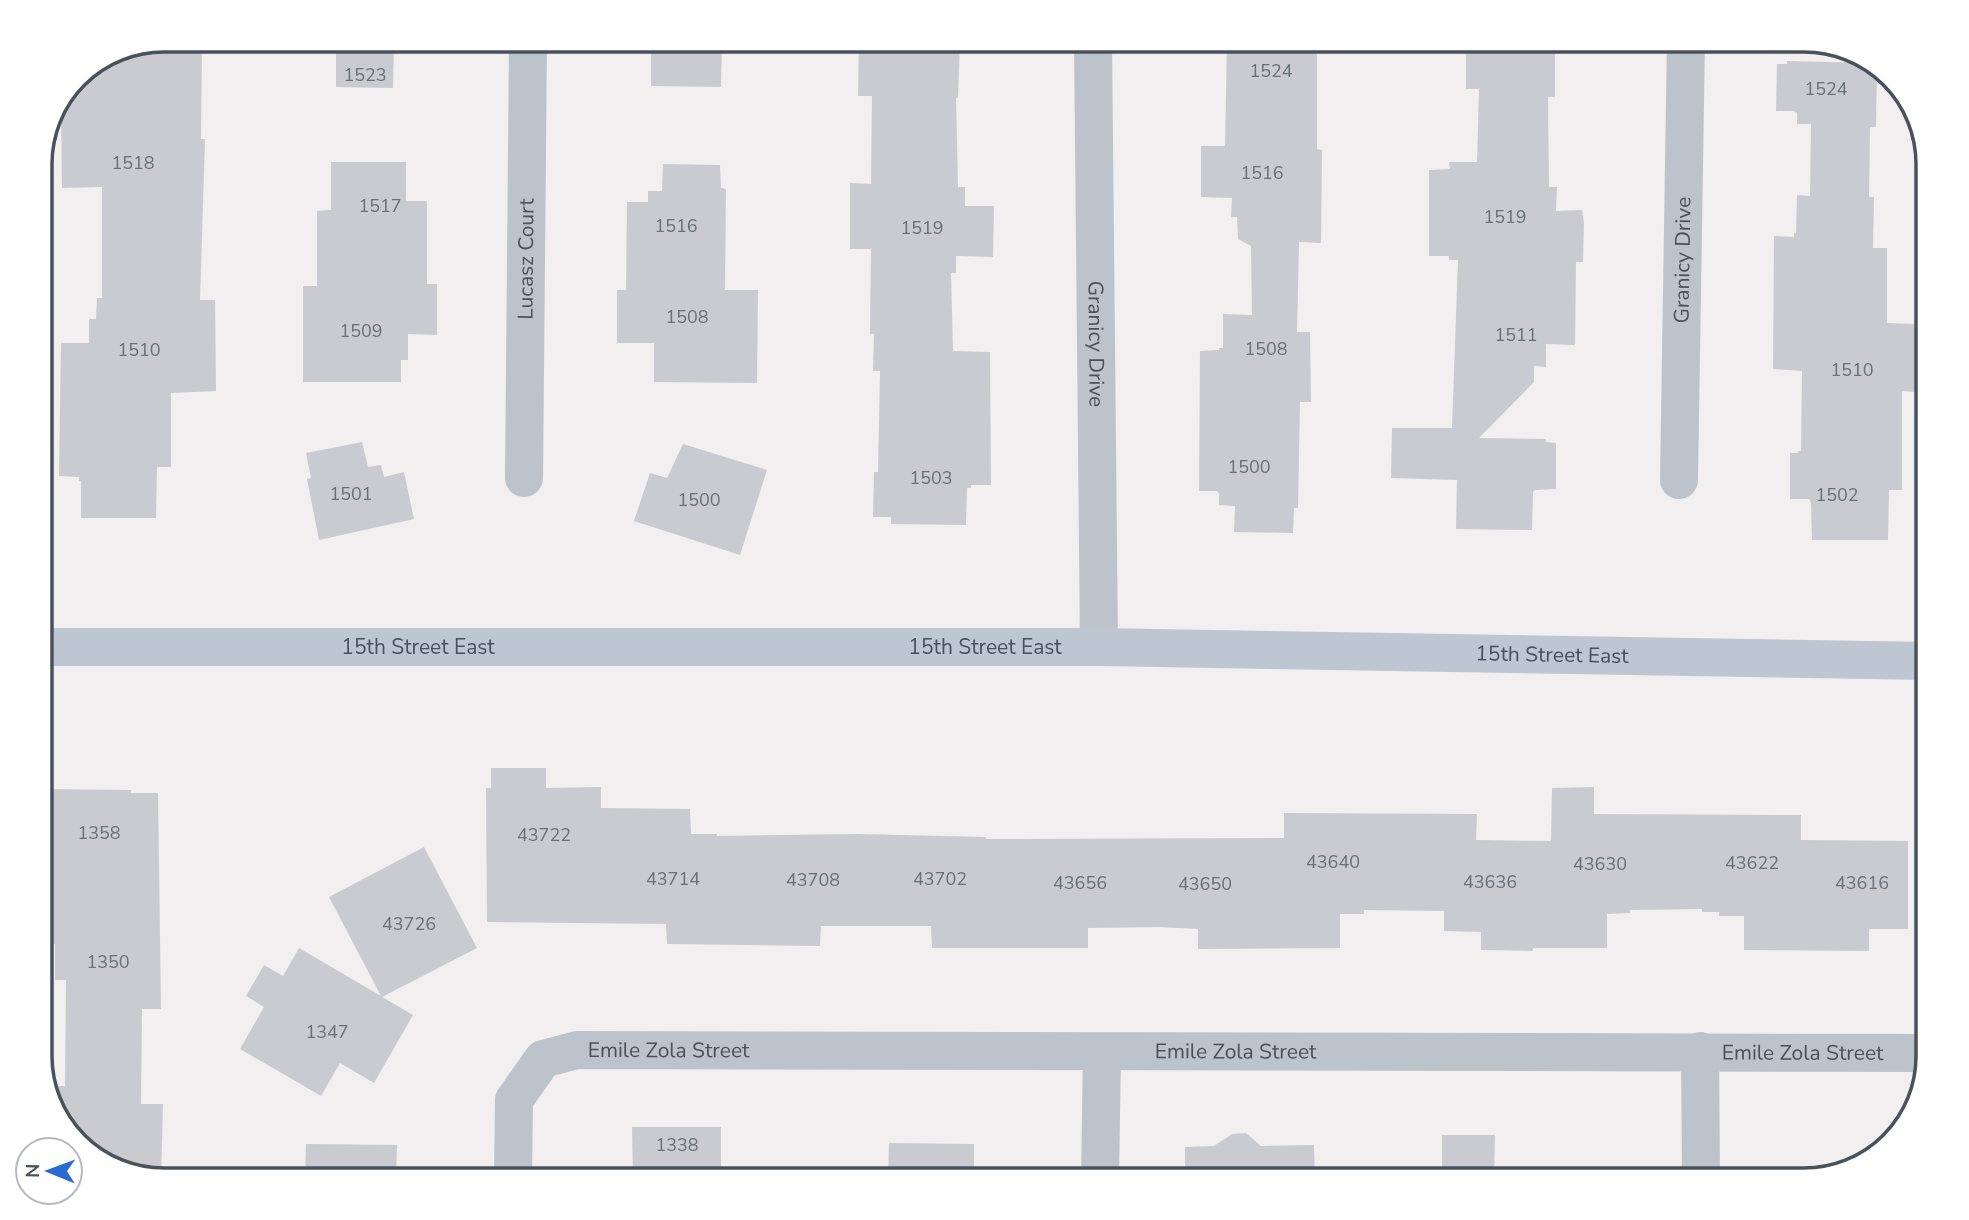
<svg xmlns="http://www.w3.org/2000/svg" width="1969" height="1220" font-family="'Nunito Sans',sans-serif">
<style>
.building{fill:#c9cbd1}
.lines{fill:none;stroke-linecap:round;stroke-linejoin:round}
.street{stroke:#bcc3ca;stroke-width:38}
.secondary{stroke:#bec6d1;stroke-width:38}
.labels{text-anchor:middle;stroke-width:5;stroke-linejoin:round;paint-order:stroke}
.number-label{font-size:18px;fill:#697078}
.street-label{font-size:21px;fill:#49515b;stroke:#fff}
.rim{fill:none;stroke:#49515b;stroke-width:3.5}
</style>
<rect width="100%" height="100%" fill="#f1efef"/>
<!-- building -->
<g class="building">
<polygon points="164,40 202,40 201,139 205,139 200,300 215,300 216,391 171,393 171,467 157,467 156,518 81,518 81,481 79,481 79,477 59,476 61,343 89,343 89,319 96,319 97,298 102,298 102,187 62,188 61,111 77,76 117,50"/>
<polygon points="336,40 394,40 393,88 336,87"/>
<polygon points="651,40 722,40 721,87 651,86"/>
<polygon points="859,40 960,40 958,98 956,98 958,187 965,187 965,206 994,206 993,257 956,256 956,273 951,273 953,351 990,352 991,485 971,485 971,488 967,488 966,525 891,524 891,517 873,517 874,472 878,472 880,371 873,371 874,334 870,334 871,249 850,249 850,183 871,184 872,96 858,96"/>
<polygon points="1227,40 1317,42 1317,149 1322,150 1321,243 1299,242 1297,332 1310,332 1311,402 1300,402 1298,508 1294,508 1293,533 1234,532 1235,506 1219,505 1219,494 1217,491 1199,491 1200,351 1219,350 1219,348 1223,348 1223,314 1252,315 1251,246 1238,239 1237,217 1231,217 1232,198 1201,197 1201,146 1225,146"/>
<polygon points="1466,40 1555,40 1555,97 1548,97 1549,187 1557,187 1556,211 1582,210 1584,223 1583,262 1576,262 1575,345 1546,344 1546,367 1534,366 1534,382 1479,438 1546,439 1546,442 1556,443 1556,489 1535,490 1533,492 1532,530 1456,529 1457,480 1391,478 1392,428 1452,428 1458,260 1449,260 1449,256 1429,256 1429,170 1450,169 1449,162 1477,162 1479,89 1466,89"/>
<polygon points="1787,61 1873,63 1877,66 1876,127 1870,127 1869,197 1874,197 1873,248 1887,248 1887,323 1917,324 1915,392 1902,391 1902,490 1889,490 1888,540 1812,540 1811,503 1809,499 1790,499 1790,453 1798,453 1798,451 1801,451 1802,371 1773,369 1774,236 1794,237 1794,233 1796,233 1797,195 1810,196 1811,124 1797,124 1797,113 1794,111 1776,111 1777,64 1787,64"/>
<polygon points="331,162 406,162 406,201 427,201 427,284 437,284 437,335 408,334 408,360 401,360 401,382 303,382 303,286 317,286 317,211 331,210"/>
<polygon points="663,164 720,165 721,188 726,189 725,290 758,290 757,383 654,382 654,343 617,343 617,290 626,290 627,202 648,202 648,191 662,191"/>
<polygon points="362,442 368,467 381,465 384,477 404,472 414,519 319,540 307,479 311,478 306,453"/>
<polygon points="683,444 767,470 740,555 634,521 650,473 667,478"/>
<polygon points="491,768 546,768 546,788 601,787 601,808 690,809 691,834 717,834 717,836 858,834 986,837 986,839 1284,838 1284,813 1477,814 1476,840 1551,841 1552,788 1594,787 1594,814 1801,815 1801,840 1908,841 1908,929 1869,929 1869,951 1744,950 1744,916 1719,916 1719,912 1702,912 1702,909 1630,910 1630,913 1607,914 1607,948 1533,948 1533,951 1481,950 1481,932 1444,931 1444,911 1364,910 1364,914 1340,914 1340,948 1198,949 1198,929 1159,927 1088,928 1088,948 932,948 931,926 821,926 820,946 667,944 666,924 487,922 486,788 491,788"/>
<polygon points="43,789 131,790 131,793 158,793 161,1009 142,1009 141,1104 163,1104 161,1179 102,1163 57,1118 54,1109 55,1086 65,1086 66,980 55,980 55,944 40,944 40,811 44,811"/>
<polygon points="424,847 477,948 382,997 413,1015 374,1083 340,1063 321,1096 240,1049 264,1007 246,996 264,965 283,976 299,948 381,996 329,897"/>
<polygon points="632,1127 721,1127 721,1180 633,1180"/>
<polygon points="1246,1133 1261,1146 1314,1145 1315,1180 1169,1180 1185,1168 1185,1147 1214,1146 1232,1134"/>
<polygon points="1442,1135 1495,1135 1494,1180 1442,1180"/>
<polygon points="889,1143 974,1144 974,1180 888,1180"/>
<polygon points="306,1144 397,1145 396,1180 305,1180"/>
</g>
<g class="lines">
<!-- street -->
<g class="street">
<path id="s1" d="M 1093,40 L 1099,647"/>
<path id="s2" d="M 524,478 L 528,40"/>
<path id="s3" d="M 1679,480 L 1686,40"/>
<polyline points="1700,1051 1701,1180"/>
<path id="s4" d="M 513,1180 L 514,1100 L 543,1059 L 577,1050 L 1929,1053"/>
<polyline points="1100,1180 1102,1052"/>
</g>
<!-- secondary -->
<path class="secondary" id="s5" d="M 40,647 L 1099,647 L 1929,661"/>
</g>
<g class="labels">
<!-- number labels -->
<g class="number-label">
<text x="1271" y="77">1524</text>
<text x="365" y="81">1523</text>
<text x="1826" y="95">1524</text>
<text x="133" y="169">1518</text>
<text x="1262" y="179">1516</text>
<text x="380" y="212">1517</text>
<text x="1505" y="223">1519</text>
<text x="676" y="232">1516</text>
<text x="922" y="234">1519</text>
<text x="687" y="323">1508</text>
<text x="361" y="337">1509</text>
<text x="1516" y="341">1511</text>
<text x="1266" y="355">1508</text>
<text x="139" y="356">1510</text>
<text x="1852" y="376">1510</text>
<text x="1249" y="473">1500</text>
<text x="931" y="484">1503</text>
<text x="351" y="500">1501</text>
<text x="1837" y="501">1502</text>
<text x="699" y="506">1500</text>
<text x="99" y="839">1358</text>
<text x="544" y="841">43722</text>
<text x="1333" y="868">43640</text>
<text x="1752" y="869">43622</text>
<text x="1600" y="870">43630</text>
<text x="673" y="885">43714</text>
<text x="940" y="885">43702</text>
<text x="813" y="886">43708</text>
<text x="1490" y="888">43636</text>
<text x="1080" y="889">43656</text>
<text x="1862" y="889">43616</text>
<text x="1205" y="890">43650</text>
<text x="409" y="930">43726</text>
<text x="108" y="968">1350</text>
<text x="327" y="1038">1347</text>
<text x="677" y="1151">1338</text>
</g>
<!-- street labels -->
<g class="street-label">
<text dy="7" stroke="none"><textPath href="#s2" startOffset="219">Lucasz Court</textPath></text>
<text dy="7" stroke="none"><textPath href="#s3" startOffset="220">Granicy Drive</textPath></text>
<text dy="7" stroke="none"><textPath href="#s1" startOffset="304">Granicy Drive</textPath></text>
<text dy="7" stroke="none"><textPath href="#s5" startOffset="378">15th Street East</textPath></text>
<text dy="7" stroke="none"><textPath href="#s5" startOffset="945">15th Street East</textPath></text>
<text dy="7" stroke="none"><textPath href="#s5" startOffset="1512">15th Street East</textPath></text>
<text dy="7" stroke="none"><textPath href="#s4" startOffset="257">Emile Zola Street</textPath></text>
<text dy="7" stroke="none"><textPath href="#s4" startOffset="824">Emile Zola Street</textPath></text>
<text dy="7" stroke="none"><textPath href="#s4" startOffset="1391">Emile Zola Street</textPath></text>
</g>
</g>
<!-- crop -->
<path d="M0 0H1969V1220H0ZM164 52H1804A112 112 0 0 1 1916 164V1056A112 112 0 0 1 1804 1168H164A112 112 0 0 1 52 1056V164A112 112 0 0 1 164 52Z" fill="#fff" fill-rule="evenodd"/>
<path class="rim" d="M164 52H1804A112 112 0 0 1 1916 164V1056A112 112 0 0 1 1804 1168H164A112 112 0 0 1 52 1056V164A112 112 0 0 1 164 52Z"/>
<!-- north arrow -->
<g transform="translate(49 1171) rotate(271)"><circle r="33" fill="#ffffff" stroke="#b6b9bd" stroke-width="2"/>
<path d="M0-5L12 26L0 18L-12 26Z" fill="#296cd1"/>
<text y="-10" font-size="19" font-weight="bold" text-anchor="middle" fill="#49515b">N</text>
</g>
</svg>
